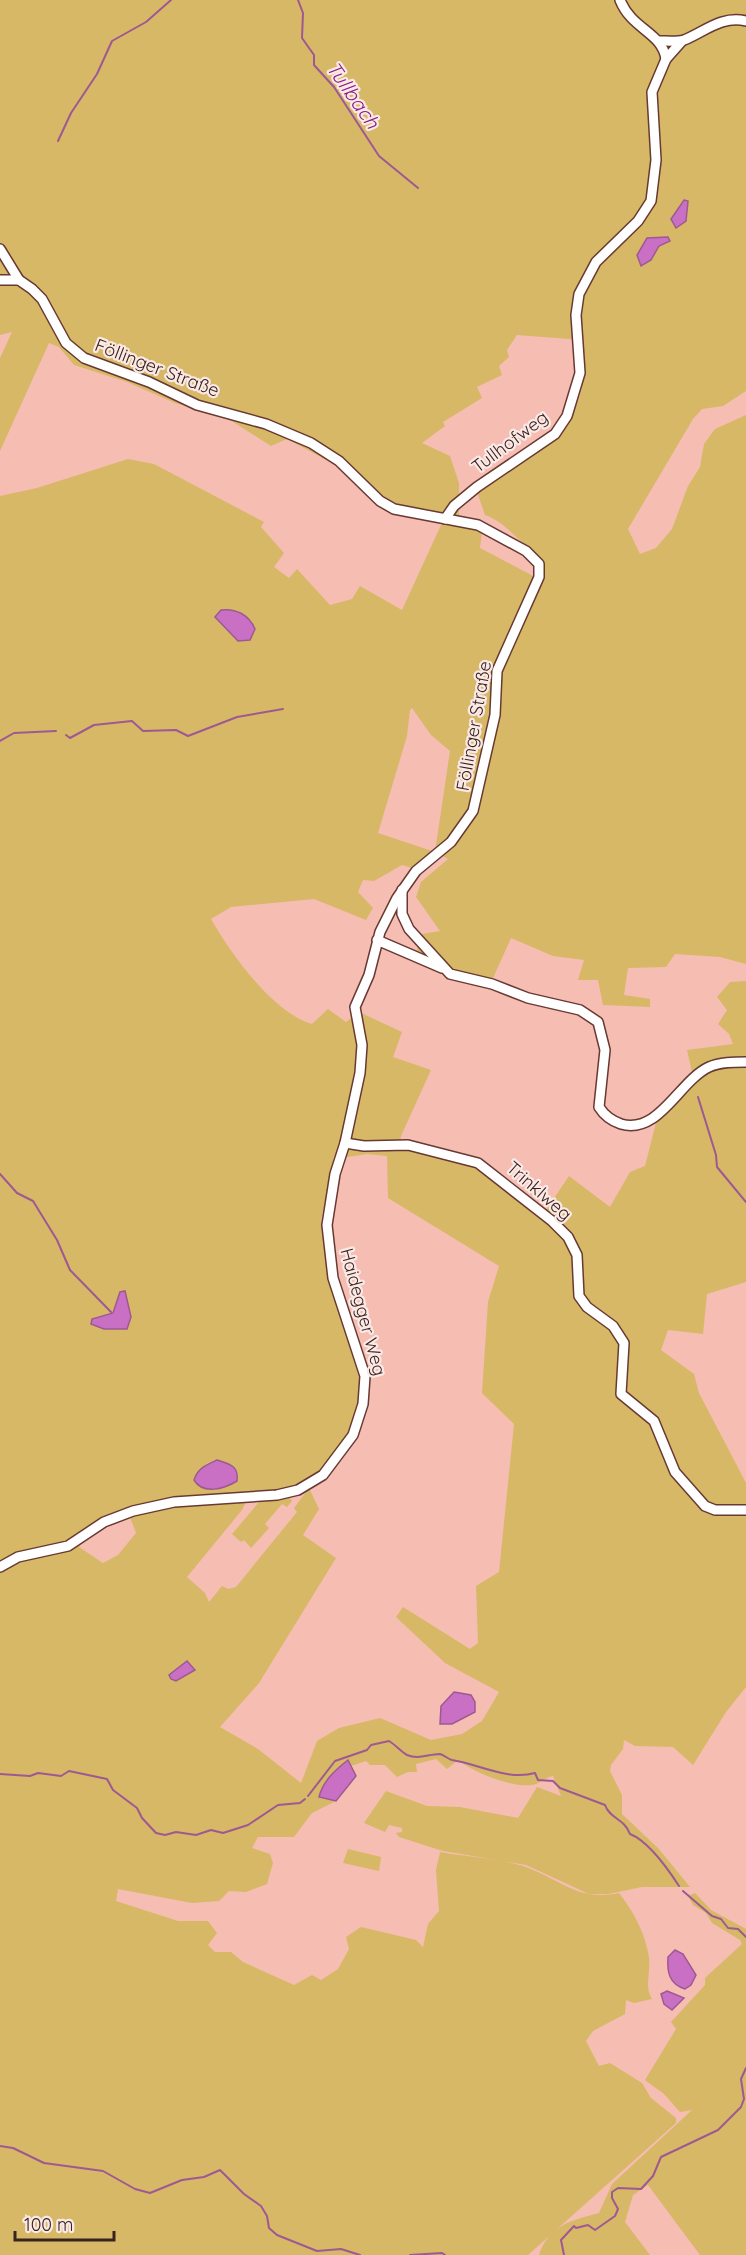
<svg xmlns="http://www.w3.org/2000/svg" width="746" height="2255" font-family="Quicksand,sans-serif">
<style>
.green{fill:#d7b866;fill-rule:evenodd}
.water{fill:#c970c4;stroke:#9e5992;stroke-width:1.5}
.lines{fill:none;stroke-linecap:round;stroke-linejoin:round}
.stream{stroke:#9e5992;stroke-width:2}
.minor-casing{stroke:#683932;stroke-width:12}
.minor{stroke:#fff;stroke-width:9}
.labels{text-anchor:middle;stroke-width:4.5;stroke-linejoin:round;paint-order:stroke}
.street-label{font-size:18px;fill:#38231f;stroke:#fbe9e6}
.water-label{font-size:20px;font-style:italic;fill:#8a1d88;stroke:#fbe9e6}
</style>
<rect width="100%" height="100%" fill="#f6bdb3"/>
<!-- green -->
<g class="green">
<path d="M 0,0 L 746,0 L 746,391 L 723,406 L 702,409 L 693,419 L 628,529 L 640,554 L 656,548 L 672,529 L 688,486 L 700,467 L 704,444 L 715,429 L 746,415 L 746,964 L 720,957 L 675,954 L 666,967 L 628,968 L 624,995 L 650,999 L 650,1007 L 603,1005 L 598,980 L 578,980 L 584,960 L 553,956 L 511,938 L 489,987 L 414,959 L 422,934 L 440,931 L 416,897 L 421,882 L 448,859 L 436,852 L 412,868 L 402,865 L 374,881 L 363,880 L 358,892 L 373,908 L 366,920 L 314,899 L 231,907 L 211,919 C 231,954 273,1013 312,1024 L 328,1009 L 346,1022 L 359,1012 L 402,1032 L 393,1057 L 431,1070 L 401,1136 L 399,1148 L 475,1164 L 528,1195 L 546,1210 L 569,1176 L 610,1207 L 630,1172 L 645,1166 L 657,1119 L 694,1081 L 687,1050 L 733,1044 L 729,1034 L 718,1024 L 727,1010 L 717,997 L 730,982 L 746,981 L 746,1282 L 707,1294 L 703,1334 L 668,1330 L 661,1350 L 694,1374 L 699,1393 L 746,1483 L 746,1687 L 726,1712 L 693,1765 L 673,1747 L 635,1746 L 624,1740 L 623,1749 L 611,1765 L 610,1771 L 622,1795 L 622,1814 L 658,1848 L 690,1887 L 642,1887 L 608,1894 L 589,1894 L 526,1865 L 443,1851 L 399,1837 L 396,1833 L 402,1832 L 402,1828 L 389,1825 L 385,1832 L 364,1823 L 386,1791 L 427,1806 L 460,1807 L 518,1818 L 537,1787 L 561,1796 L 553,1776 C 546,1777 540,1784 532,1785 C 512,1788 473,1772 458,1760 L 447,1769 L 436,1759 L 416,1764 L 417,1772 L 408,1772 L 397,1777 L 385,1765 L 370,1765 L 366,1761 L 351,1766 L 348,1760 L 319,1797 L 336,1801 L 312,1813 L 294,1837 L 258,1837 L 252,1848 L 270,1854 L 273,1863 L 267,1884 L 246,1892 L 229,1891 L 219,1901 L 192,1903 L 118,1889 L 116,1901 L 178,1921 L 208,1921 L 217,1933 L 208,1945 L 215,1952 L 231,1952 L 243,1962 L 294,1985 L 312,1975 L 321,1980 L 338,1969 L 349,1949 L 346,1937 L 361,1927 L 416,1940 L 423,1947 L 428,1924 L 439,1911 L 436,1870 L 440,1852 C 467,1857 497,1858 523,1866 C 559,1878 577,1902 619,1893 C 634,1912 645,1933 649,1957 C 651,1972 644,1987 652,1999 L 634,2003 L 626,2000 L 625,2014 L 593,2031 L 586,2041 L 599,2066 L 610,2063 L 642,2083 L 651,2098 L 676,2118 L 676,2123 L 528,2255 L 0,2255 L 0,496 L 37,488 L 128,459 L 154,464 L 264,522 L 261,527 L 284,553 L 274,567 L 289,578 L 297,569 L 330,605 L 352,599 L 360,586 L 402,610 L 441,525 L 458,525 L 482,531 L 480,548 L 535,577 L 530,549 C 515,537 503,521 485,515 L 477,492 C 519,462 574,439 583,382 C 586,369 583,353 583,340 L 517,335 L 507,350 L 509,357 L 499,366 L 502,375 L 477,387 L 482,398 L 443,422 L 445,426 L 422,443 L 450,456 L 459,483 L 459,517 C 396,508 387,505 343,459 L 334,464 L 287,439 L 271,446 L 227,418 L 175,403 L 127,382 L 74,365 L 59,347 L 49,343 L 0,451 L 0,358 L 12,332 L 0,335 ZM 412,708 L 431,735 L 450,751 L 435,852 L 378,833 L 407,736 L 410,710 ZM 367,1154 L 387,1156 L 388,1198 L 499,1266 L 488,1302 L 482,1393 L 514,1424 L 499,1572 L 476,1586 L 478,1643 L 470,1649 L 403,1607 L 396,1617 L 445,1663 L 499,1692 L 482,1721 L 462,1734 L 431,1740 L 380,1718 L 339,1728 L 317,1741 L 301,1783 L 258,1749 L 220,1727 L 259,1683 L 336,1558 L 303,1535 L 319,1509 L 309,1488 L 294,1508 L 297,1512 L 236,1587 L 228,1589 L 222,1586 L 209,1602 L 205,1593 L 187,1577 L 242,1510 L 246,1502 L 244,1499 C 207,1502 163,1500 130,1517 L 136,1533 L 118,1555 L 103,1563 L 79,1547 L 87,1534 L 155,1506 L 298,1490 L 341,1455 L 363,1404 L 360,1353 L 331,1273 L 321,1221 L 334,1156 L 348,1157 Z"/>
<polygon points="288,1495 292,1501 287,1507 282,1504 265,1524 269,1528 251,1548 244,1540 241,1542 232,1534 260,1501"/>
<polygon points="348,1849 381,1857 379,1871 343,1863"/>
<path d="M 695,1893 L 711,1910 L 746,1929 L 746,2255 L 700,2255 L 648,2185 L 633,2195 L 625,2222 L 650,2255 L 539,2255 C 548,2226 572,2220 599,2213 L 612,2184 L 692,2110 L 680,2112 L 664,2094 L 645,2080 L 676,2029 L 671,2022 L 705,1985 L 705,1978 L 742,1944 L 740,1940 L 712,1923 L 706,1913 L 693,1905 L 688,1896 Z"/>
</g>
<!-- water -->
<g class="water">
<polygon points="684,200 688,201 686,221 676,228 671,219"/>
<polygon points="668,237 670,241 659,246 651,260 641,266 637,255 647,238"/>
<path d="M 221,610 C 236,608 249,615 255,629 L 250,640 L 238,641 L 215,617 Z"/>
<polygon points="125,1291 131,1317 127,1329 104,1329 91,1324 92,1319 113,1313 120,1292"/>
<path d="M 217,1460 C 230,1464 239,1466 237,1481 C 224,1489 203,1495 194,1480 C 198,1468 206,1465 217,1460 Z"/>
<polygon points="187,1661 195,1670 176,1681 171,1679 169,1675"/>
<polygon points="454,1692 471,1695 475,1702 475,1712 452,1724 440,1724 441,1706"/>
<path d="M 348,1760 L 356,1776 L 336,1801 L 319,1797 C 323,1781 335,1770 348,1760 Z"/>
<path d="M 675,1950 L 683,1954 L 696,1975 L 691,1985 L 685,1989 C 669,1984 667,1972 668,1957 Z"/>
<polygon points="667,1991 684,1998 672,2010 664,2004 661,1994"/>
</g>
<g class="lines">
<!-- stream -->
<g class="stream">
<polyline points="298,0 303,13 302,38 314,55 314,65 334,87 379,156 418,188"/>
<polyline points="58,141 71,113 97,74 112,41 146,22 171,0"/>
<polyline points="66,735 70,738 94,725 132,721 143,731 176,730 188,736 237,717 283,709"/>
<polyline points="0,741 14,733 56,731"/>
<polyline points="698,1097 716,1155 717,1167 746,1202"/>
<polyline points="0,1174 17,1193 33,1201 57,1240 70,1270 111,1312"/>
<polyline points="0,1774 30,1776 38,1773 61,1776 69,1771 107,1779 113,1790 137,1808 142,1818 156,1833 165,1835 176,1832 196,1835 211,1830 223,1833 248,1825 278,1805 300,1803 305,1799"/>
<path d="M 308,1796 L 335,1761 L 367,1750 L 371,1745 L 389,1741 C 396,1745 401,1752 407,1755 C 419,1760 428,1754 440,1754 C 444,1755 448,1759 452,1760 C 478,1764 508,1781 535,1773 L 538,1780 L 553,1781 L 560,1788 L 605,1805 C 610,1819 624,1818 630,1834 C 648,1841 668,1869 679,1886"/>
<polyline points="683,1891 712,1916 721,1919 728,1928 738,1929 746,1937"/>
<polyline points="0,2146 13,2148 44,2163 103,2171 135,2189 150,2193 182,2180 204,2177 220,2170 244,2194 261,2206 267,2216 269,2228 277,2235 317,2251 341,2249 360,2255"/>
<polyline points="410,2255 442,2253 445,2255"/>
<polyline points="564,2255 561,2240 574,2226 576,2228 588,2225 595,2230 615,2216 618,2209 612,2198 612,2192 618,2188 641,2189 653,2176 661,2157 718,2130 741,2107 744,2099 741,2079 746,2068"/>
</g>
<!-- minor casing -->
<g class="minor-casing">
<g id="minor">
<path d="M 620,0 C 632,30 662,32 666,59"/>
<path d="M 660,41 C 667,41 677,42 684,40 C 704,32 722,15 746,21"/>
<polyline points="0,249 19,280"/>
<polyline points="0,280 19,280 32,289 42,299 66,343 84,358 149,382 197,405 266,424 311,443 339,461 380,501 394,509 478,525 526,551 539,564 539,577 497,671 495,715 473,811 451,842 416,871 397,898 380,932 369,975 355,1007 362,1045 360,1073 345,1143 335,1174 327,1225 333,1278 365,1376 363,1404 353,1435 323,1475 298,1490 277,1495 174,1502 133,1511 104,1522 68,1546 18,1557 0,1567"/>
<polyline points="445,519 454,506 477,487 555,434 567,416 580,373 576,315 579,294 596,262 638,221 651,201 656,160 652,92 666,59 682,41"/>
<path d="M 402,890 L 402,914 L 409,929 L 450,974 L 492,984 L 528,998 L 580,1010 L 598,1022 L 605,1050 L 599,1107 C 604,1115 612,1121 621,1124 C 659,1135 679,1081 709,1067 C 720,1062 734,1062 746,1062"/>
<polyline points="377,940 442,968"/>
<polyline points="345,1143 364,1146 408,1145 478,1163 552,1221 568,1237 577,1255 579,1296 587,1307 613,1326 624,1343 621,1394 654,1421 675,1472 705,1506 715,1510 746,1510"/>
</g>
</g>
<!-- minor -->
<use href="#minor" class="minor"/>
</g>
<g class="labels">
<!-- street labels -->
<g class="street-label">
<text transform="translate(157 368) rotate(21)" y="6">Föllinger Straße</text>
<text transform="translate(510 442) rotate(-37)" y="6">Tullhofweg</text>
<text transform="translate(474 726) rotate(-80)" y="6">Föllinger Straße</text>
<text transform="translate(539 1191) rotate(41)" y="6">Trinklweg</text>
<text transform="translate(363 1312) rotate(75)" y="6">Haidegger Weg</text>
</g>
<!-- water labels -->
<g class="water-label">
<text transform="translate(353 95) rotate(55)" y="7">Tullbach</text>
</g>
</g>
<!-- scale -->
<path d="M15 2231v9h99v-9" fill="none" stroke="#38231f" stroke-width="3"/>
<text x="24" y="2231" font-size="18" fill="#38231f" stroke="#fbe9e6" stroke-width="4.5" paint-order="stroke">100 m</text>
</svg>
